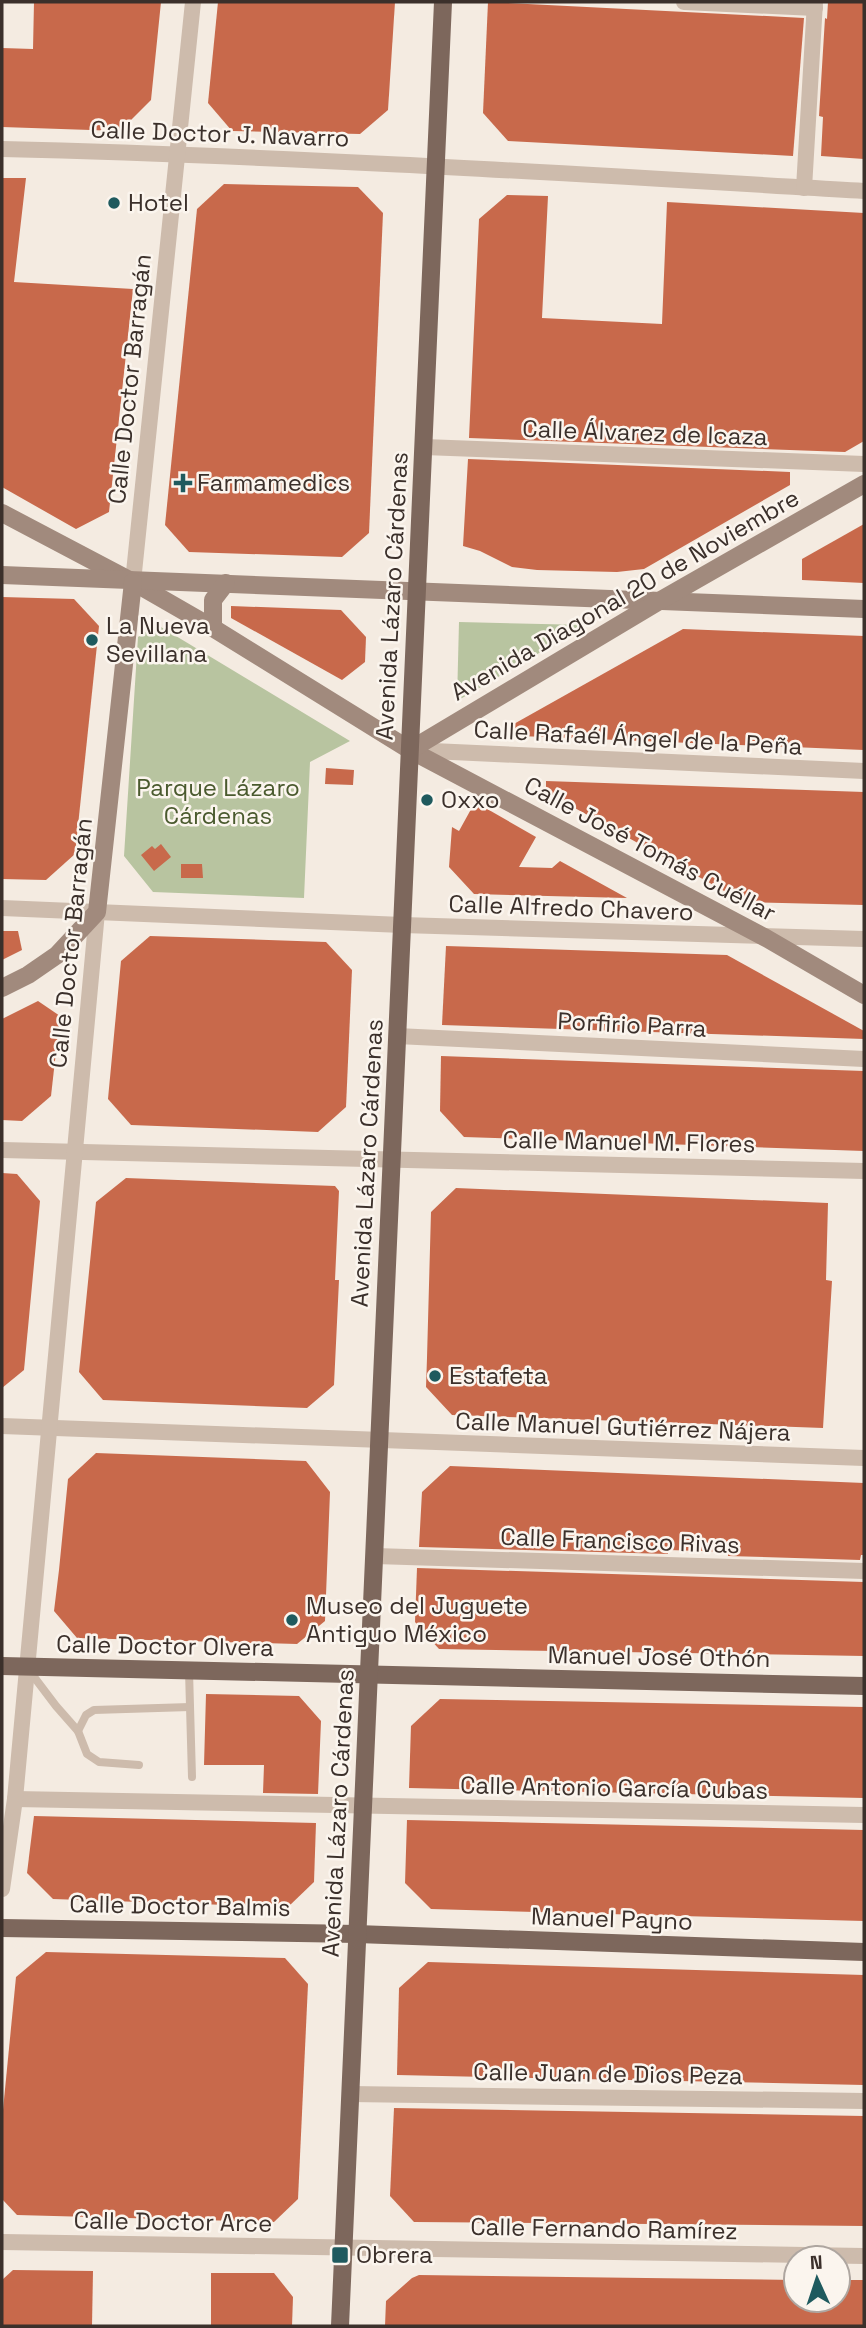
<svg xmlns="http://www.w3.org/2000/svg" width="866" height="2328" font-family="'Space Grotesk',sans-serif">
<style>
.green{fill:#b8c4a0}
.building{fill:#c8694b}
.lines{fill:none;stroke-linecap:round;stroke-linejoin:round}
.lane{stroke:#cdbbac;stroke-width:8}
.street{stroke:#cdbbac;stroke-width:16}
.secondary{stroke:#a18a7d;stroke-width:18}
.primary{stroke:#7d675c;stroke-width:18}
.poi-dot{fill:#1f5a5e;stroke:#fbf5ee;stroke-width:2.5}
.labels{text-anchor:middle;stroke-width:5;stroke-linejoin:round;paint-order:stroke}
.street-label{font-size:24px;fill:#3b302b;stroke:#fbf5ee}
.poi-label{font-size:24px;fill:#3b302b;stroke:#fbf5ee;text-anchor:start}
.park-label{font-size:24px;fill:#4a5a2e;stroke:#fbf5ee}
</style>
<rect width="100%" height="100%" fill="#f4ebe1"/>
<!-- green -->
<g class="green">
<polygon points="459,622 587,625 457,701"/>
<polygon points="156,624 350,741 310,762 304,898 153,892 124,856 138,637"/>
</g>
<!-- building -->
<g class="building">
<polygon points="34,2 161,2 151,100 120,131 2,127 2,48 33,49"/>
<polygon points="218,2 395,2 388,110 360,134 232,131 208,103"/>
<polygon points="488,2 804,18 793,156 508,141 483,113"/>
<polygon points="828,2 864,2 864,159 821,156 823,117 819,116 825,18 827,19"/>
<polygon points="2,178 26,178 14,282 133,289 109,512 76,529 2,487"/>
<polygon points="224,184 358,187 383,213 369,533 342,557 189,552 165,525 197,209"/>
<polygon points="507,195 548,196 542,318 662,324 667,202 864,213 864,441 845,452 469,438 479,219"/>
<polygon points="468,459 790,472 790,485 644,569 617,572 537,570 512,567 480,551 463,546"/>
<polygon points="864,524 864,583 802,580 802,559"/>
<polygon points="2,597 74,599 99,626 75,854 46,880 2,879"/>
<polygon points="231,606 341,610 366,637 365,662 342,680 231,618"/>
<polygon points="683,629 864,636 864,750 494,735"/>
<polygon points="326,768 354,770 353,785 325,784"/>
<polygon points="546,781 864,792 864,905 744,902 546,792"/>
<polygon points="475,802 536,837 519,867 552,868 560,861 627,898 474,894 449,867 452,827 459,831"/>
<polygon points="161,844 171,857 154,871 141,855 152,846 155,849"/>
<polygon points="181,864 202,864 203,878 181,878"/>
<polygon points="2,931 18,931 22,950 2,960"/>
<polygon points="150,936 326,942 352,970 346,1107 318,1132 131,1125 108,1099 121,961"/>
<polygon points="446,946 727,955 864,1031 864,1039 442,1025"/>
<polygon points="38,1001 60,1016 51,1096 22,1121 2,1120 2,1019"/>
<polygon points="441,1056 864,1071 864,1151 464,1137 440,1111"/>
<polygon points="2,1173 17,1174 40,1201 24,1370 2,1388"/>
<polygon points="126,1178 335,1186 339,1191 335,1280 339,1280 334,1385 307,1408 103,1400 79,1372 96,1202"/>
<polygon points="456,1188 828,1203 826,1280 832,1281 823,1428 452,1415 426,1387 427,1358 431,1212"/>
<polygon points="96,1453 306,1461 330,1492 325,1621 297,1644 77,1638 54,1611 59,1570 68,1479"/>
<polygon points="450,1466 864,1483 864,1555 861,1555 860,1560 728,1556 728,1552 701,1551 668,1550 668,1554 419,1547 422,1492"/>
<polygon points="417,1568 864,1582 864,1656 439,1649 415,1622"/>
<polygon points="206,1694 299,1696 321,1721 318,1794 263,1793 264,1765 204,1765"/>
<polygon points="440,1699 864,1707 864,1798 409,1788 411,1726"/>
<polygon points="34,1816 316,1823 314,1882 288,1907 53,1899 27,1873"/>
<polygon points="407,1820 864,1830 864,1921 431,1909 405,1883"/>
<polygon points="46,1952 285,1958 308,1984 298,2199 274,2222 17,2215 2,2199 2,2120 16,1977"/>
<polygon points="428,1962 864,1975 864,2085 397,2075 399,1988"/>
<polygon points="394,2108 864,2116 864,2226 414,2222 390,2196"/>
<polygon points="13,2270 93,2271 92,2326 2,2326 2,2280"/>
<polygon points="211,2273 274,2273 293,2297 292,2326 211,2326"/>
<polygon points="419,2275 796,2280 796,2300 838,2300 838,2280 864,2280 864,2326 385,2326 386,2301 412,2278"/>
</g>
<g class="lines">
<!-- lane -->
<g class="lane">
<polyline points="28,1669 56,1706 78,1731 86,1715 94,1710 190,1707"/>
<polyline points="189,1671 192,1777"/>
<polyline points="78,1731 87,1754 99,1762 139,1765"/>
</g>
<!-- street -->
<g class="street">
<polyline points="684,2 815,8"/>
<path d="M 2,149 C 290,156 577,174 864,191"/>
<polyline points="804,188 815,2"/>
<polyline points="424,447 864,464"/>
<polyline points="133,582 193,2"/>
<polyline points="410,750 864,771"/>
<polyline points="2,908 402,925 864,939"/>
<polyline points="397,1036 864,1059"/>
<polyline points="2,1150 864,1171"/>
<polyline points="2,1426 864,1458"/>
<polyline points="375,1556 864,1571"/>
<polyline points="15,1799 864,1815"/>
<polyline points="2,1889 15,1799 97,912"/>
<polyline points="350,2094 864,2101"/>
<polyline points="2,2242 864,2256"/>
</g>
<!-- secondary -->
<g class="secondary">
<polyline points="2,513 133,582 213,628 410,750 766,938 864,995"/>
<polyline points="2,575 864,609"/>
<polyline points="213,628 213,600 226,583"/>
<polyline points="410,750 661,600 864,484"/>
<polyline points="2,988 28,975 57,955 97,912 133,582"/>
</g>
<!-- primary -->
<g class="primary">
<polyline points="2,1666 864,1686"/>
<polyline points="2,1928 357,1934 864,1952"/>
<polyline points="340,2326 443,2"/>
</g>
</g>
<!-- markers -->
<g class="poi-dot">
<circle cx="114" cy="203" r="7"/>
<path d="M179.5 472.5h7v7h7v7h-7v7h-7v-7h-7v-7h7z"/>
<circle cx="92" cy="640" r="7"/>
<circle cx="427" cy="800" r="7"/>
<circle cx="435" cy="1376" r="7"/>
<circle cx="292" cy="1620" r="7"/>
<rect x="331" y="2246" width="18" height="18" rx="3.5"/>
</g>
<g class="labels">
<!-- street labels -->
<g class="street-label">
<text transform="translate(220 134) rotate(2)" y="8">Calle Doctor J. Navarro</text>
<text transform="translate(130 379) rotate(-84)" y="8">Calle Doctor Barragán</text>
<text transform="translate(645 433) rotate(2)" y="8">Calle Álvarez de Icaza</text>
<text transform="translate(625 595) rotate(-30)" y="8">Avenida Diagonal 20 de Noviembre</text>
<text transform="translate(392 596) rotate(-87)" y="8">Avenida Lázaro Cárdenas</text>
<text transform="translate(638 738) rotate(3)" y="8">Calle Rafaél Ángel de la Peña</text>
<text transform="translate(650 849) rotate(28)" y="8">Calle José Tomás Cuéllar</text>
<text transform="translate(571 908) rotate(2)" y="8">Calle Alfredo Chavero</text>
<text transform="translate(71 943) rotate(-84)" y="8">Calle Doctor Barragán</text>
<text transform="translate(632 1025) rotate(3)" y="8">Porfirio Parra</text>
<text transform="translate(629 1142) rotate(1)" y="8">Calle Manuel M. Flores</text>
<text transform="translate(367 1163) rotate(-87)" y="8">Avenida Lázaro Cárdenas</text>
<text transform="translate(623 1427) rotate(2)" y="8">Calle Manuel Gutiérrez Nájera</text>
<text transform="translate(620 1541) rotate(2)" y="8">Calle Francisco Rivas</text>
<text transform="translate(165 1646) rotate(1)" y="8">Calle Doctor Olvera</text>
<text transform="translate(659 1657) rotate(1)" y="8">Manuel José Othón</text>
<text transform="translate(614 1788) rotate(1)" y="8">Calle Antonio García Cubas</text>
<text transform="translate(338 1813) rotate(-87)" y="8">Avenida Lázaro Cárdenas</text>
<text transform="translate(180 1906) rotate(1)" y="8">Calle Doctor Balmis</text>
<text transform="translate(612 1919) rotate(2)" y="8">Manuel Payno</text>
<text transform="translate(608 2074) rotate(1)" y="8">Calle Juan de Dios Peza</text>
<text transform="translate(173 2222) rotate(1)" y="8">Calle Doctor Arce</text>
<text transform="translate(604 2229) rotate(1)" y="8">Calle Fernando Ramírez</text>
</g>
<!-- poi labels -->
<g class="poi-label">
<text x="128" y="211">Hotel</text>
<text x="197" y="491">Farmamedics</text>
<text x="106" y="634">La Nueva<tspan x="106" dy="28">Sevillana</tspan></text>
<text x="441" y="808">Oxxo</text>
<text x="449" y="1384">Estafeta</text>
<text x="306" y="1614">Museo del Juguete<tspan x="306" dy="28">Antiguo México</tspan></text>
<text x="356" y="2263">Obrera</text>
</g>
<!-- park labels -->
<g class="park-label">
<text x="218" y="796">Parque Lázaro<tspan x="218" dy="28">Cárdenas</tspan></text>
</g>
</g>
<!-- border -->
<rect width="866" height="2328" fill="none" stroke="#3b302b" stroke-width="7"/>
<!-- north arrow -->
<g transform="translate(817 2279) rotate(357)"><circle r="33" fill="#fbf5ee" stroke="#aea6a0" stroke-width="2"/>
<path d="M0-5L12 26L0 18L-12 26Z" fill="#1f5a5e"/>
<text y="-10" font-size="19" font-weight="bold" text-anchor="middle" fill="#3b302b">N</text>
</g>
</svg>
